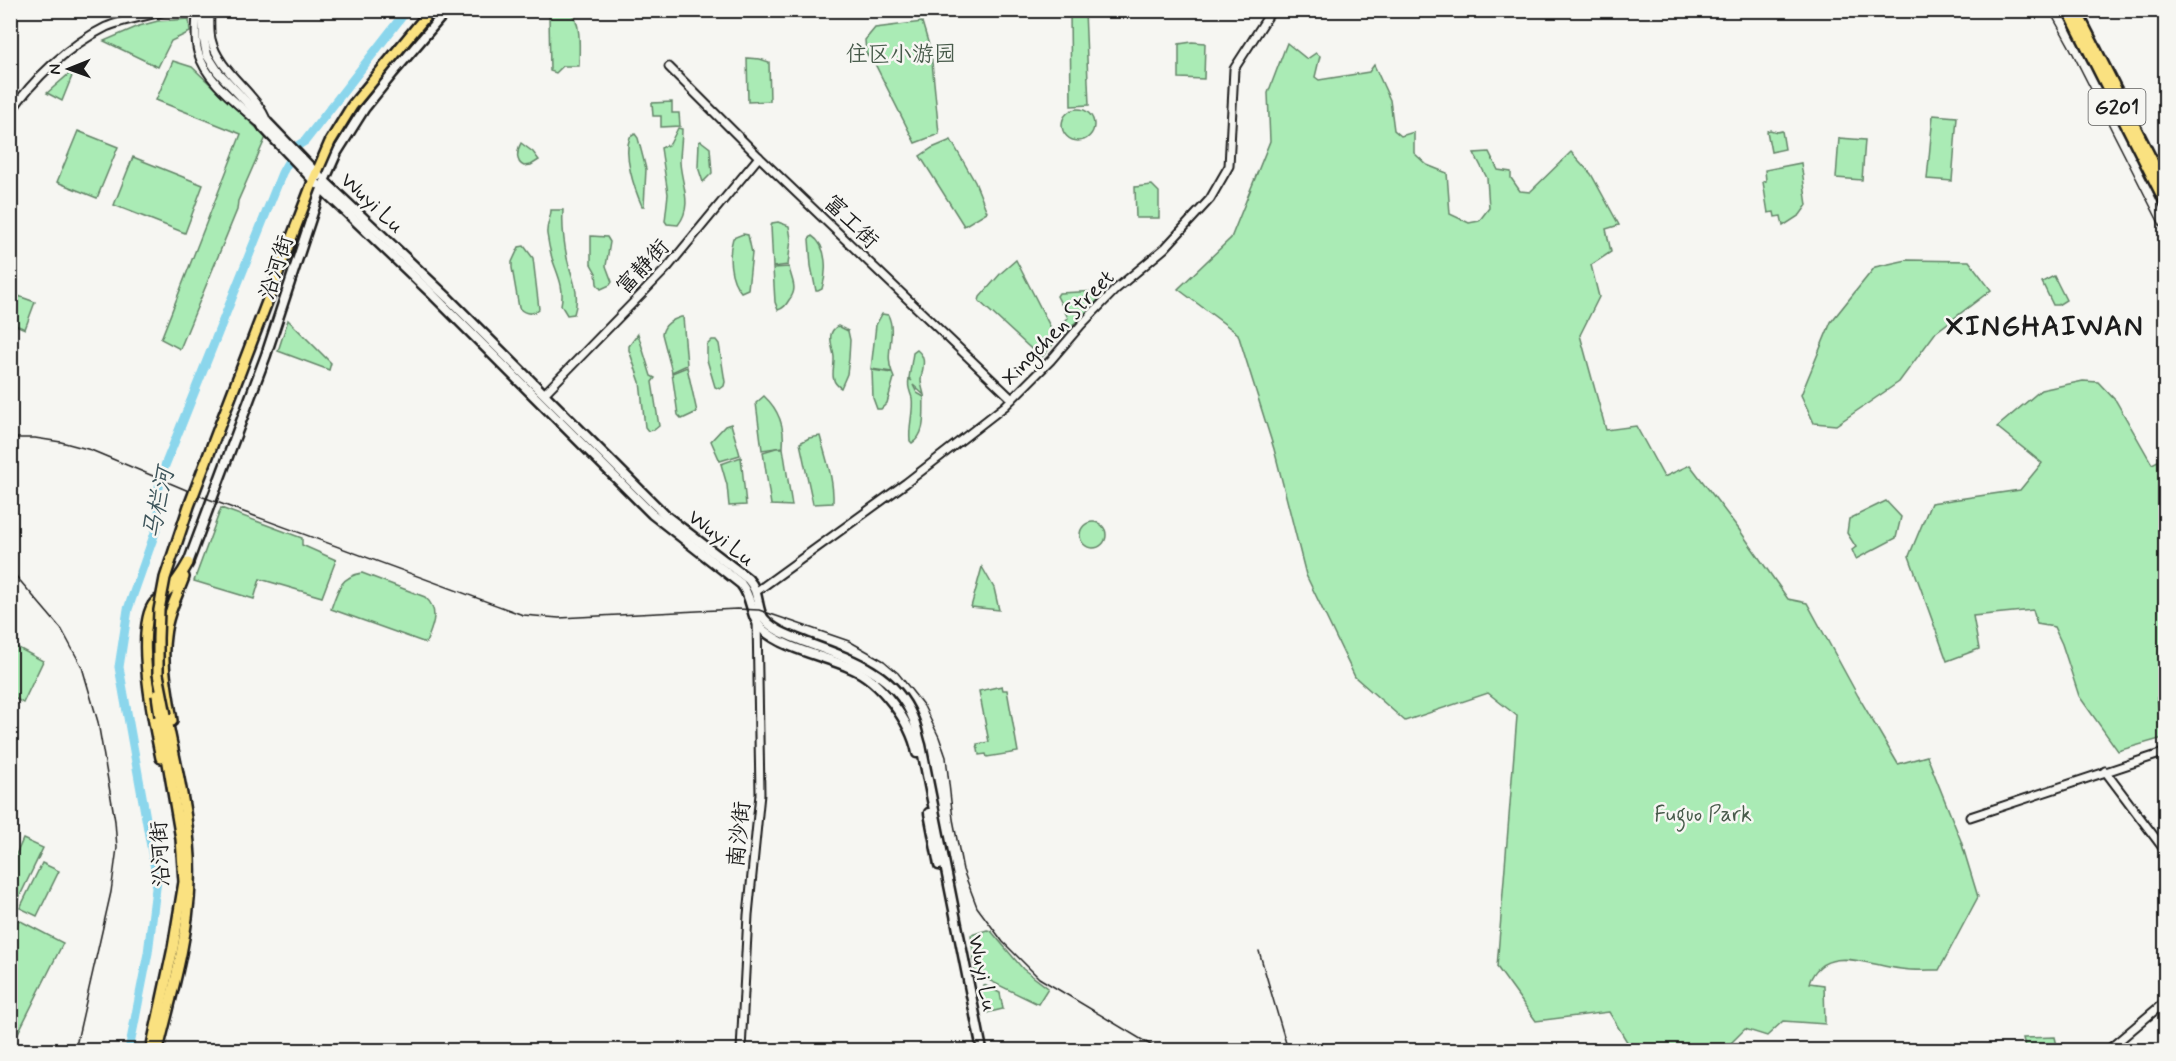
<svg xmlns="http://www.w3.org/2000/svg" width="2176" height="1061" font-family="Mynerve,'LXGW WenKai TC',sans-serif">
<style>
.green{fill:#aaebb5;stroke:#638468;stroke-width:1.5}
.lines{fill:none;stroke-linecap:round;stroke-linejoin:round}
.river{stroke:#8bd6ec;stroke-width:9}
.tertiary-casing{stroke:#1c1c1c;stroke-width:11}
.secondary-casing{stroke:#1c1c1c;stroke-width:13}
.trunk-casing{stroke:#1c1c1c;stroke-width:14}
.tertiary{stroke:#f6f6f2;stroke-width:7}
.secondary{stroke:#f6f6f2;stroke-width:8}
.trunk{stroke:#fae180;stroke-width:9}
.tram{stroke:#1c1c1c;stroke-width:1.5}
.rail{stroke:#1c1c1c;stroke-width:1.5}
.secondary-bridge-casing{stroke:#1c1c1c;stroke-width:13;stroke-linecap:butt}
.trunk-bridge-casing{stroke:#1c1c1c;stroke-width:14;stroke-linecap:butt}
.secondary-bridge{stroke:#f6f6f2;stroke-width:8}
.trunk-bridge{stroke:#fae180;stroke-width:9}
.labels{text-anchor:middle;stroke-width:5;stroke-linejoin:round;paint-order:stroke}
.shield{fill:#f6f6f2;stroke:#5d5d5c;stroke-width:1.5}
.shield-label{font-size:21px;font-weight:bold;fill:#1c1c1c}
.park-label{font-size:22px;fill:#475a4a;stroke:#f6f6f2}
.street-label{font-size:22px;fill:#1c1c1c;stroke:#f6f6f2}
.water-label{font-size:24px;font-style:italic;fill:#3d545a;stroke:#f6f6f2}
.district-label{font-size:28px;font-weight:bold;letter-spacing:1.5px;fill:#1c1c1c;stroke:#f6f6f2}
</style>
<rect width="100%" height="100%" fill="#f6f6f2"/>
<filter id="ink" filterUnits="userSpaceOnUse"><feTurbulence type="fractalNoise" baseFrequency=".0167" numOctaves="2"/><feDisplacementMap in="SourceGraphic" scale="12" xChannelSelector="R" yChannelSelector="G"/><feConvolveMatrix kernelMatrix="1 2 1 2 8 2 1 2 1" color-interpolation-filters="sRGB"/></filter>
<g filter="url(#ink)">
<!-- green -->
<g class="green">
<path d="M 552,11 C 559,14 566,10 571,14 C 582,20 579,55 579,66 L 563,66 L 556,73 L 550,71 L 549,15 Z"/>
<polygon points="1070,11 1085,11 1089,105 1071,106"/>
<polygon points="189,19 190,32 171,41 158,67 104,41 139,26 158,21"/>
<polygon points="922,22 931,52 939,134 915,143 875,64 866,53 865,40 875,28"/>
<polygon points="1192,42 1205,43 1204,79 1179,78 1179,44"/>
<path d="M 1287,43 L 1307,59 L 1316,53 L 1320,56 L 1315,77 L 1319,80 L 1369,72 L 1374,65 L 1390,100 L 1394,130 L 1401,136 L 1414,132 L 1414,153 L 1427,165 L 1447,173 L 1450,214 L 1469,223 L 1479,221 L 1489,208 L 1487,178 L 1474,153 L 1489,152 L 1498,170 L 1511,172 L 1511,178 L 1520,191 L 1530,192 L 1571,152 L 1591,174 L 1619,225 L 1606,229 L 1611,252 L 1591,265 L 1599,297 L 1580,335 L 1606,430 L 1636,426 L 1664,477 L 1690,465 L 1738,528 L 1788,599 L 1807,603 L 1858,696 L 1898,764 L 1927,756 L 1961,841 L 1978,897 L 1939,970 C 1927,970 1914,971 1901,969 C 1870,966 1824,942 1809,983 L 1824,985 L 1825,1024 L 1783,1021 L 1767,1036 L 1745,1029 L 1724,1050 L 1632,1050 L 1609,1012 L 1536,1021 L 1497,967 L 1517,716 L 1488,693 L 1405,721 L 1355,677 L 1306,575 L 1274,449 L 1238,334 L 1178,289 L 1231,238 L 1270,141 L 1268,93 Z"/>
<polygon points="747,58 760,59 769,62 770,101 748,102"/>
<polygon points="173,61 192,67 266,137 238,201 237,210 180,349 161,339 241,134 156,100"/>
<polygon points="70,73 72,76 62,101 47,93"/>
<polygon points="672,102 672,113 679,113 680,126 661,127 661,116 653,116 652,103"/>
<circle cx="1078" cy="125" r="16"/>
<polygon points="1933,115 1957,117 1952,181 1927,179"/>
<path d="M 678,128 L 682,129 C 682,140 680,151 680,162 C 681,184 694,205 678,225 L 667,224 L 665,221 L 668,194 L 661,148 L 670,144 Z"/>
<polygon points="1770,130 1777,132 1782,131 1785,149 1771,152 1767,131"/>
<polygon points="78,131 118,147 97,198 57,182"/>
<path d="M 635,134 L 638,138 L 646,169 L 644,206 L 642,206 C 634,188 623,155 630,137 Z"/>
<polygon points="1839,138 1865,140 1862,180 1836,178"/>
<polygon points="951,140 975,182 987,212 964,226 920,156 932,148"/>
<polygon points="701,141 710,148 712,173 703,182 698,167 699,142"/>
<path d="M 521,143 L 533,152 L 539,160 L 531,165 L 524,166 C 515,162 517,150 521,143 Z"/>
<polygon points="133,157 203,185 185,233 114,205"/>
<polygon points="1801,163 1807,205 1800,215 1783,226 1781,216 1775,217 1774,212 1768,213 1763,182 1766,181 1765,170"/>
<polygon points="1152,185 1159,192 1159,218 1136,218 1135,187"/>
<path d="M 551,210 L 563,210 C 562,225 564,243 567,258 C 571,276 581,293 574,314 L 567,315 L 561,305 C 565,287 557,274 552,258 C 550,251 548,241 547,234 C 546,225 551,218 551,210 Z"/>
<polygon points="778,222 789,226 791,239 788,265 773,267 771,226 772,223"/>
<path d="M 743,234 L 748,235 L 752,253 L 748,289 L 741,292 C 729,279 728,254 733,238 Z"/>
<polygon points="591,236 607,237 610,242 606,266 612,282 610,285 601,289 597,284 596,273 591,264"/>
<path d="M 812,236 C 828,246 827,273 822,289 L 818,291 L 816,291 L 811,266 L 809,239 Z"/>
<path d="M 524,246 L 533,258 L 539,309 C 532,315 525,314 519,308 L 512,268 L 512,262 L 519,247 Z"/>
<polygon points="1016,260 1057,340 1041,358 979,301 980,297 1001,273"/>
<polygon points="1907,260 1969,261 1991,290 1936,332 1899,382 1836,425 1814,423 1801,395 1831,322 1875,267"/>
<path d="M 789,267 C 791,280 799,288 789,300 C 786,305 784,308 778,310 L 775,302 L 773,268 Z"/>
<polygon points="2054,276 2066,300 2058,305 2053,305 2042,282"/>
<polygon points="1100,291 1103,295 1064,334 1058,327 1068,318 1057,296 1059,293"/>
<polygon points="10,293 35,302 25,329 11,323"/>
<path d="M 882,314 L 888,315 C 897,333 884,354 892,372 L 871,369 L 876,325 Z"/>
<path d="M 681,317 L 683,317 L 687,365 L 672,372 L 662,334 C 664,324 672,320 681,317 Z"/>
<polygon points="288,320 331,363 329,370 278,351"/>
<path d="M 838,326 L 848,331 L 850,340 L 849,358 L 847,374 L 841,388 C 828,380 835,369 834,357 C 833,346 825,333 838,326 Z"/>
<polygon points="638,334 651,376 655,378 652,382 659,426 654,430 648,431 645,427 640,382 629,350 629,346"/>
<polygon points="712,340 716,340 719,344 725,382 724,386 720,389 715,387 707,360 707,345"/>
<path d="M 917,350 C 928,359 922,368 921,380 C 921,385 923,390 924,395 L 913,385 L 917,393 L 924,397 C 923,412 927,434 912,443 L 910,441 C 908,427 914,412 912,398 C 910,391 907,387 909,379 L 912,381 L 909,378 L 913,353 Z"/>
<polygon points="687,367 697,412 682,419 678,415 672,373"/>
<polygon points="872,370 892,373 894,378 887,403 881,409 877,409 873,398"/>
<polygon points="2083,381 2098,382 2116,401 2152,464 2160,460 2165,469 2166,684 2157,698 2163,738 2118,751 2079,696 2062,644 2054,627 2037,624 2033,610 1973,616 1979,649 1947,661 1909,556 1931,503 2020,490 2042,463 1997,427 2041,390"/>
<path d="M 764,396 C 778,409 785,427 783,447 L 762,450 L 756,403 Z"/>
<polygon points="731,424 740,455 720,461 711,441 725,426"/>
<path d="M 820,436 C 826,459 834,479 833,503 L 813,504 L 800,443 L 809,438 Z"/>
<polygon points="776,448 783,448 792,506 771,505 763,452"/>
<polygon points="741,457 746,505 729,506 727,485 721,464"/>
<polygon points="1886,501 1901,517 1896,538 1856,559 1852,550 1856,547 1847,533 1849,519"/>
<polygon points="221,508 302,538 302,545 336,560 322,597 260,579 254,599 194,581"/>
<circle cx="1093" cy="535" r="13"/>
<polygon points="982,567 994,588 999,610 971,607"/>
<path d="M 362,573 L 425,597 C 441,611 432,627 426,643 L 331,609 C 337,591 341,576 362,573 Z"/>
<polygon points="11,644 43,661 23,703 11,696"/>
<polygon points="1002,686 1003,690 1007,690 1018,752 987,757 986,754 979,755 977,744 989,742 979,691"/>
<polygon points="23,839 43,848 15,906 11,904 11,866"/>
<polygon points="42,863 59,871 37,916 20,908"/>
<polygon points="11,916 63,943 11,1047"/>
<polygon points="987,930 991,931 1023,969 1048,988 1038,1004 978,975 975,971 971,935"/>
<polygon points="984,985 1000,993 1003,1009 986,1013 981,991"/>
<polygon points="2055,1037 2058,1050 2026,1050 2023,1038"/>
</g>
<g class="lines">
<!-- river -->
<polyline class="river" points="129,1050 148,953 157,880 119,667 128,609 157,527 160,505 158,491 164,468 282,173 297,146 305,141 407,10"/>
<!-- tertiary casing -->
<g class="tertiary-casing">
<g id="tertiary">
<path d="M 197,10 C 197,24 194,39 198,52 C 206,81 237,103 258,122"/>
<path d="M 210,10 C 210,20 209,30 211,39 C 219,73 256,91 267,122"/>
<polyline points="669,67 759,157 1012,399"/>
<path d="M 10,113 C 33,79 69,45 106,27 C 124,19 149,16 169,10"/>
<polyline points="545,393 667,268 759,157"/>
<polyline points="757,591 906,483 1005,406 1051,360 1081,325 1116,289 1165,248 1210,199 1229,166 1234,69 1272,10"/>
<polyline points="2105,771 2166,852"/>
<polyline points="1970,817 2166,752"/>
<polyline points="741,1050 748,915 760,794 757,619"/>
<polyline points="2108,1050 2166,1001"/>
</g>
</g>
<!-- secondary casing -->
<g class="secondary-casing">
<g id="secondary">
<polyline points="204,10 204,40 207,55 218,72 253,109 263,127"/>
<path d="M 319,176 L 448,298 L 666,516 L 748,579 C 762,594 754,612 768,623 C 780,634 798,639 813,645 C 854,660 896,675 913,718 C 917,727 918,736 921,745 L 982,1050"/>
<path d="M 317,184 L 429,291 L 652,514 L 741,584 C 753,598 750,618 762,629 C 786,650 822,655 851,668 C 880,680 911,722 917,753"/>
<polyline points="188,563 266,355 321,188 337,152 364,109 393,73 447,10"/>
<polyline points="929,813 939,865"/>
</g>
</g>
<!-- trunk casing -->
<g class="trunk-casing">
<g id="trunk">
<polyline points="2068,10 2166,204"/>
<polyline points="2076,10 2166,188"/>
<path d="M 172,721 C 168,693 161,664 165,636 C 167,615 177,596 184,577"/>
<path d="M 161,758 C 154,725 135,633 153,605 C 156,600 162,598 166,593 C 175,584 182,574 188,563"/>
<polyline points="151,1050 173,948 184,882 181,839 160,716"/>
<path d="M 158,1050 C 171,996 188,940 190,883 C 193,831 176,767 166,715"/>
</g>
</g>
<!-- tertiary -->
<use href="#tertiary" class="tertiary"/>
<!-- secondary -->
<use href="#secondary" class="secondary"/>
<!-- trunk -->
<use href="#trunk" class="trunk"/>
<!-- tram -->
<polyline class="tram" points="2049,10 2070,48 2166,237"/>
<!-- rail -->
<g class="rail">
<polyline points="10,438 35,438 61,442 91,450 203,497 523,615 559,618 737,609 759,610 849,641 884,661 898,673 924,706 939,737 946,757 953,819 963,870 977,907 1003,942 1039,978 1159,1050"/>
<polyline points="10,569 62,630 82,667 98,722 115,821 117,848 111,892 75,1050"/>
<polyline points="1259,951 1288,1050"/>
</g>
<!-- secondary-bridge casing -->
<g class="secondary-bridge-casing">
<g id="secondary-bridge">
<polyline points="267,122 319,176"/>
<polyline points="263,127 317,184"/>
</g>
</g>
<!-- trunk-bridge casing -->
<g class="trunk-bridge-casing">
<g id="trunk-bridge">
<polyline points="157,695 160,716"/>
<polyline points="166,715 158,674 158,638 159,610 165,578 189,506 314,179 330,142 352,106 431,10"/>
</g>
</g>
<!-- secondary-bridge -->
<use href="#secondary-bridge" class="secondary-bridge"/>
<!-- trunk-bridge -->
<use href="#trunk-bridge" class="trunk-bridge"/>
</g>
</g>
<g class="labels">
<!-- shield labels -->
<rect class="shield" x="2088.5" y="89" width="57" height="36" rx="4.5"/>
<g class="shield-label">
<text x="2117" y="114">G201</text>
</g>
<!-- park labels -->
<g class="park-label">
<text x="901" y="61">住区小游园</text>
<text x="1703" y="821">Fuguo Park</text>
</g>
<!-- street labels -->
<g class="street-label">
<text transform="translate(373 202) rotate(43)" y="8">Wuyi Lu</text>
<text transform="translate(852 221) rotate(44)" y="8">富工街</text>
<text transform="translate(642 266) rotate(-47)" y="8">富静街</text>
<text transform="translate(275 267) rotate(-72)" y="8">沿河街</text>
<text transform="translate(1057 327) rotate(-46)" y="8">Xingchen Street</text>
<text transform="translate(722 537) rotate(38)" y="8">Wuyi Lu</text>
<text transform="translate(738 834) rotate(-84)" y="8">南沙街</text>
<text transform="translate(159 854) rotate(-93)" y="8">沿河街</text>
<text transform="translate(984 973) rotate(79)" y="8">Wuyi Lu</text>
</g>
<!-- water labels -->
<g class="water-label">
<text transform="translate(158 503) rotate(-78)" y="8">马栏河</text>
</g>
<!-- district labels -->
<g class="district-label">
<text x="2045" y="335">XINGHAIWAN</text>
</g>
</g>
<!-- margin -->
<rect width="2176" height="1061" fill="none" stroke="#f6f6f2" stroke-width="36"/>
<rect x="18" y="18" width="2140" height="1025" fill="none" stroke="#1c1c1c" stroke-width="2" filter="url(#ink)"/>
<!-- north arrow -->
<g transform="translate(69 69) rotate(269)" stroke="#f6f6f2" stroke-width="4.5" paint-order="stroke">
<path d="M0-4.5L10 22L0 15L-10 22Z" fill="#1c1c1c"/>
<text y="-9" font-size="16" font-weight="bold" text-anchor="middle" fill="#1c1c1c">N</text>
</g>
</svg>
